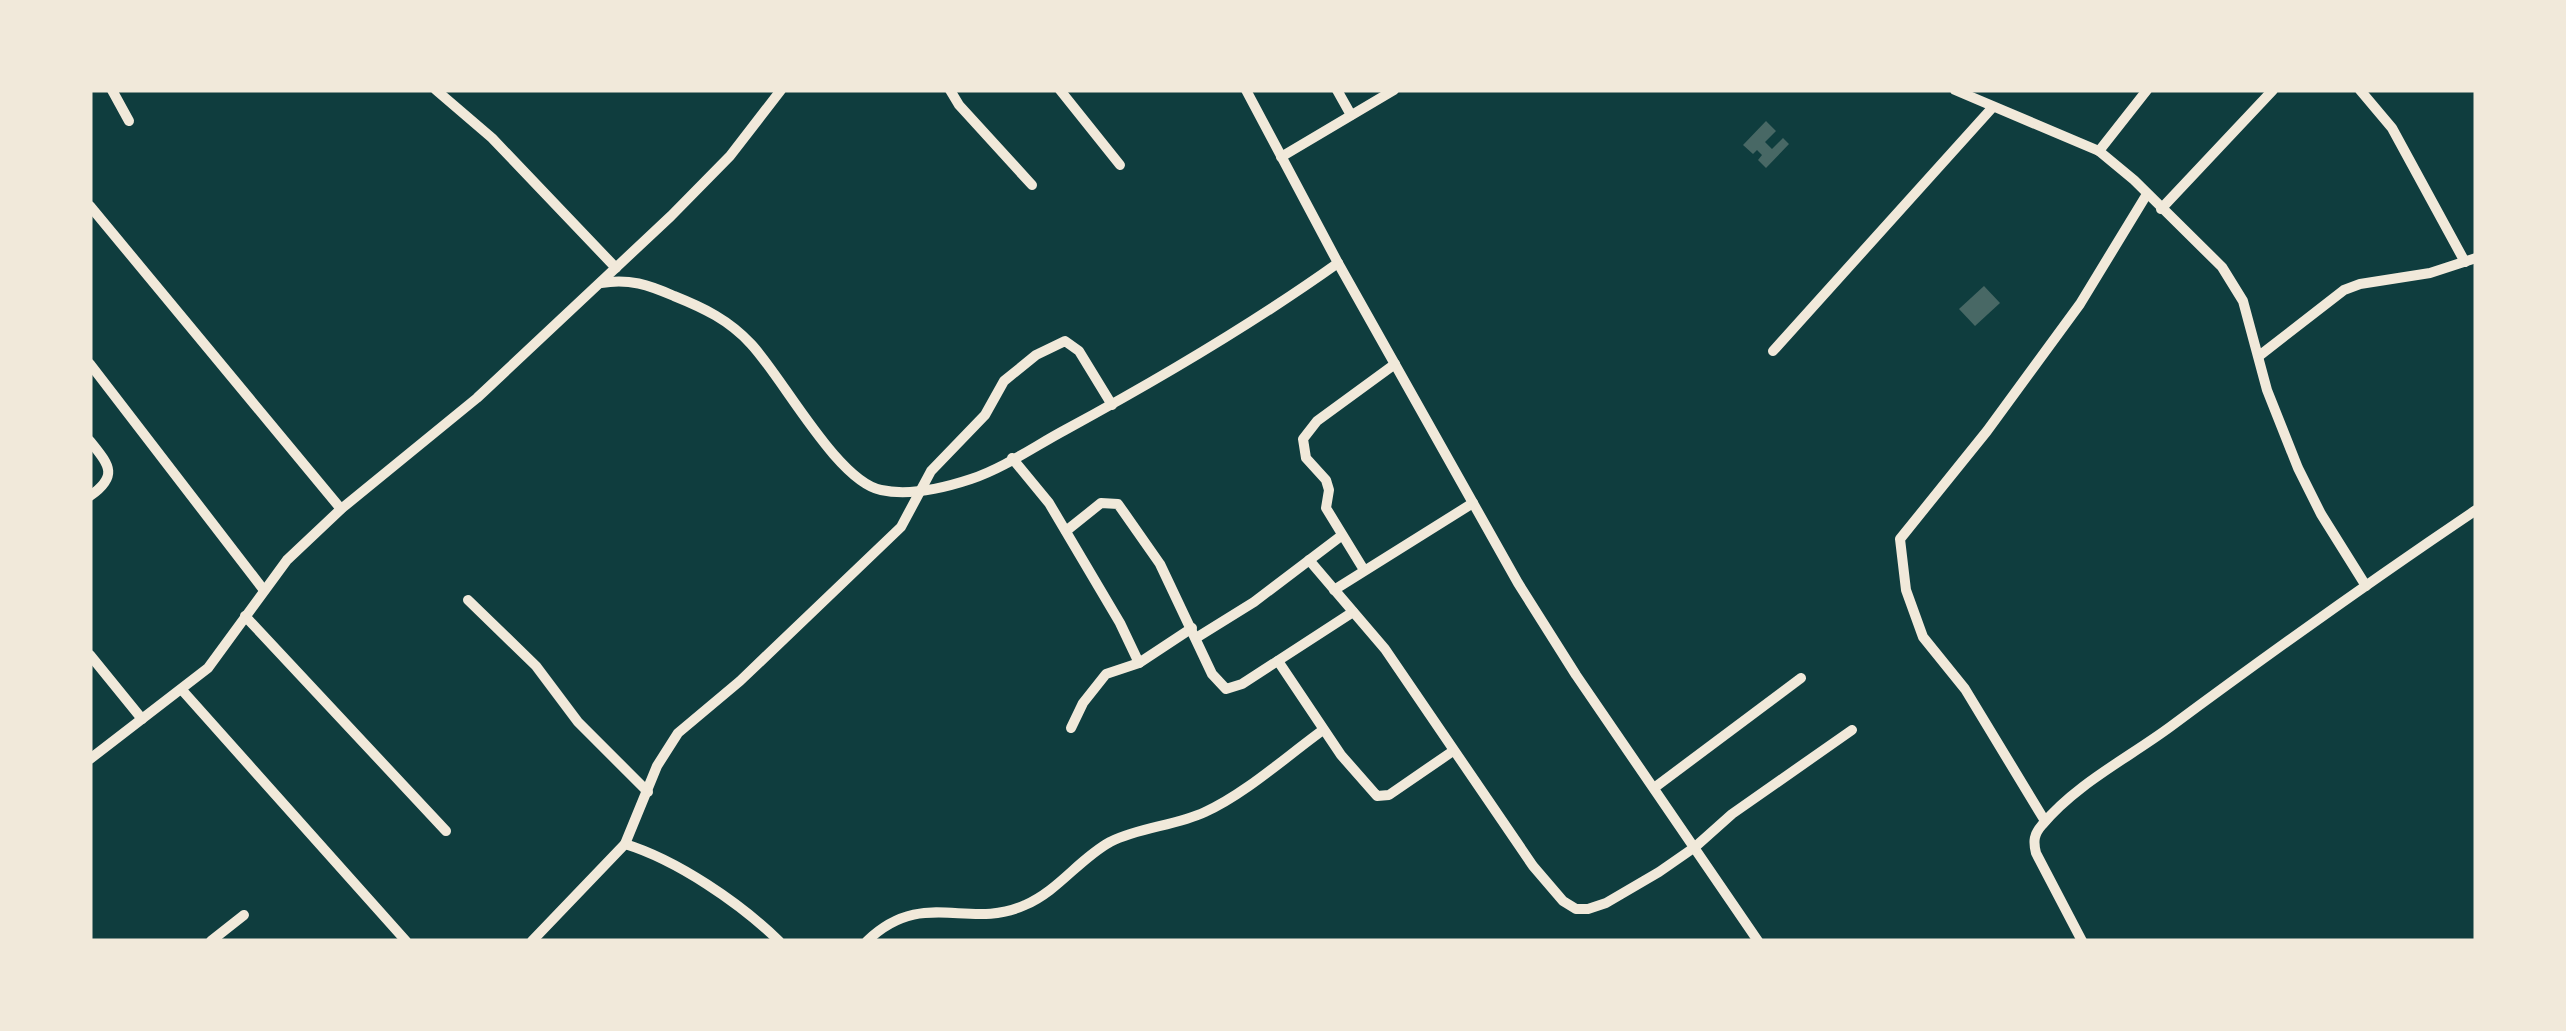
<svg xmlns="http://www.w3.org/2000/svg" width="2566" height="1031" font-family="'Archivo Narrow',sans-serif">
<style>
.building{fill:#486865}
.lines{fill:none;stroke-linecap:round;stroke-linejoin:round}
.minor{stroke:#f1e9da;stroke-width:10}
</style>
<rect width="100%" height="100%" fill="#0f3d3e"/>
<!-- building -->
<g class="building">
<polygon points="1766,121 1776,131 1765,142 1772,149 1783,138 1789,144 1766,168 1758,160 1762,155 1757,150 1753,154 1743,145"/>
<polygon points="1984,286 2000,303 1975,326 1959,309"/>
</g>
<g class="lines">
<!-- minor -->
<g class="minor">
<polyline points="112,90 129,121"/>
<polyline points="436,90 492,138 616,268"/>
<polyline points="950,90 959,105 1032,185"/>
<polyline points="1060,90 1120,165"/>
<polyline points="1246,90 1338,263 1518,583 1576,675 1758,941"/>
<polyline points="1337,90 1351,115"/>
<polyline points="1955,90 2099,151 2134,180 2222,267 2243,301 2267,390 2298,468 2321,514 2366,586"/>
<polyline points="2360,90 2392,128 2465,262"/>
<polyline points="2099,151 2147,90"/>
<polyline points="1281,157 1394,90"/>
<polyline points="90,206 341,509"/>
<polyline points="2161,209 2273,90"/>
<path d="M 601,283 C 629,278 649,285 674,296 C 704,308 729,320 751,344 C 783,378 837,481 881,490 C 909,496 944,488 971,479 C 1004,468 1035,446 1065,430 C 1159,379 1251,325 1338,263"/>
<polyline points="1773,351 1992,108"/>
<polyline points="2259,356 2344,290 2360,284 2430,273 2476,258"/>
<polyline points="90,364 263,589"/>
<path d="M 90,441 C 108,464 120,475 90,496"/>
<polyline points="1012,458 1049,503 1120,623 1139,663"/>
<polyline points="1066,531 1101,503 1118,504 1160,564 1212,674 1226,689 1242,684 1353,612"/>
<polyline points="1309,560 1385,649 1533,866 1563,901 1576,909 1588,909 1606,903 1659,872 1695,847 1732,814 1852,730"/>
<polyline points="1364,570 1326,508 1329,490 1326,480 1306,458 1303,439 1317,421 1395,364"/>
<polyline points="1334,590 1473,503"/>
<polyline points="468,600 536,666 578,722 648,792"/>
<polyline points="245,616 446,831"/>
<polyline points="1196,638 1254,602 1341,536"/>
<polyline points="90,655 142,719"/>
<polyline points="1278,661 1341,755 1377,796 1389,795 1453,751"/>
<polyline points="182,690 406,941"/>
<polyline points="1071,728 1083,703 1106,674 1139,663 1192,628"/>
<polyline points="90,759 208,668 287,560 341,509 477,398 671,216 730,156 781,90"/>
<polyline points="1654,788 1801,678"/>
<polyline points="2045,821 1965,689 1923,637 1906,590 1900,539 1987,431 2080,304 2147,194"/>
<path d="M 625,844 C 677,860 740,903 779,941"/>
<polyline points="211,941 244,915"/>
<polyline points="532,941 625,844 657,766 678,733 740,681 901,527 931,471 985,415 1004,381 1036,355 1065,341 1079,351 1112,405"/>
<path d="M 867,941 C 923,887 968,931 1025,905 C 1058,891 1079,859 1110,842 C 1140,827 1175,826 1205,812 C 1245,794 1287,756 1323,730"/>
<path d="M 2082,941 L 2036,853 C 2033,841 2034,834 2042,825 C 2076,784 2128,758 2170,727 C 2270,653 2372,580 2476,510"/>
</g>
</g>
<!-- border -->
<rect width="2566" height="1031" fill="none" stroke="#f1e9da" stroke-width="185"/>
</svg>
